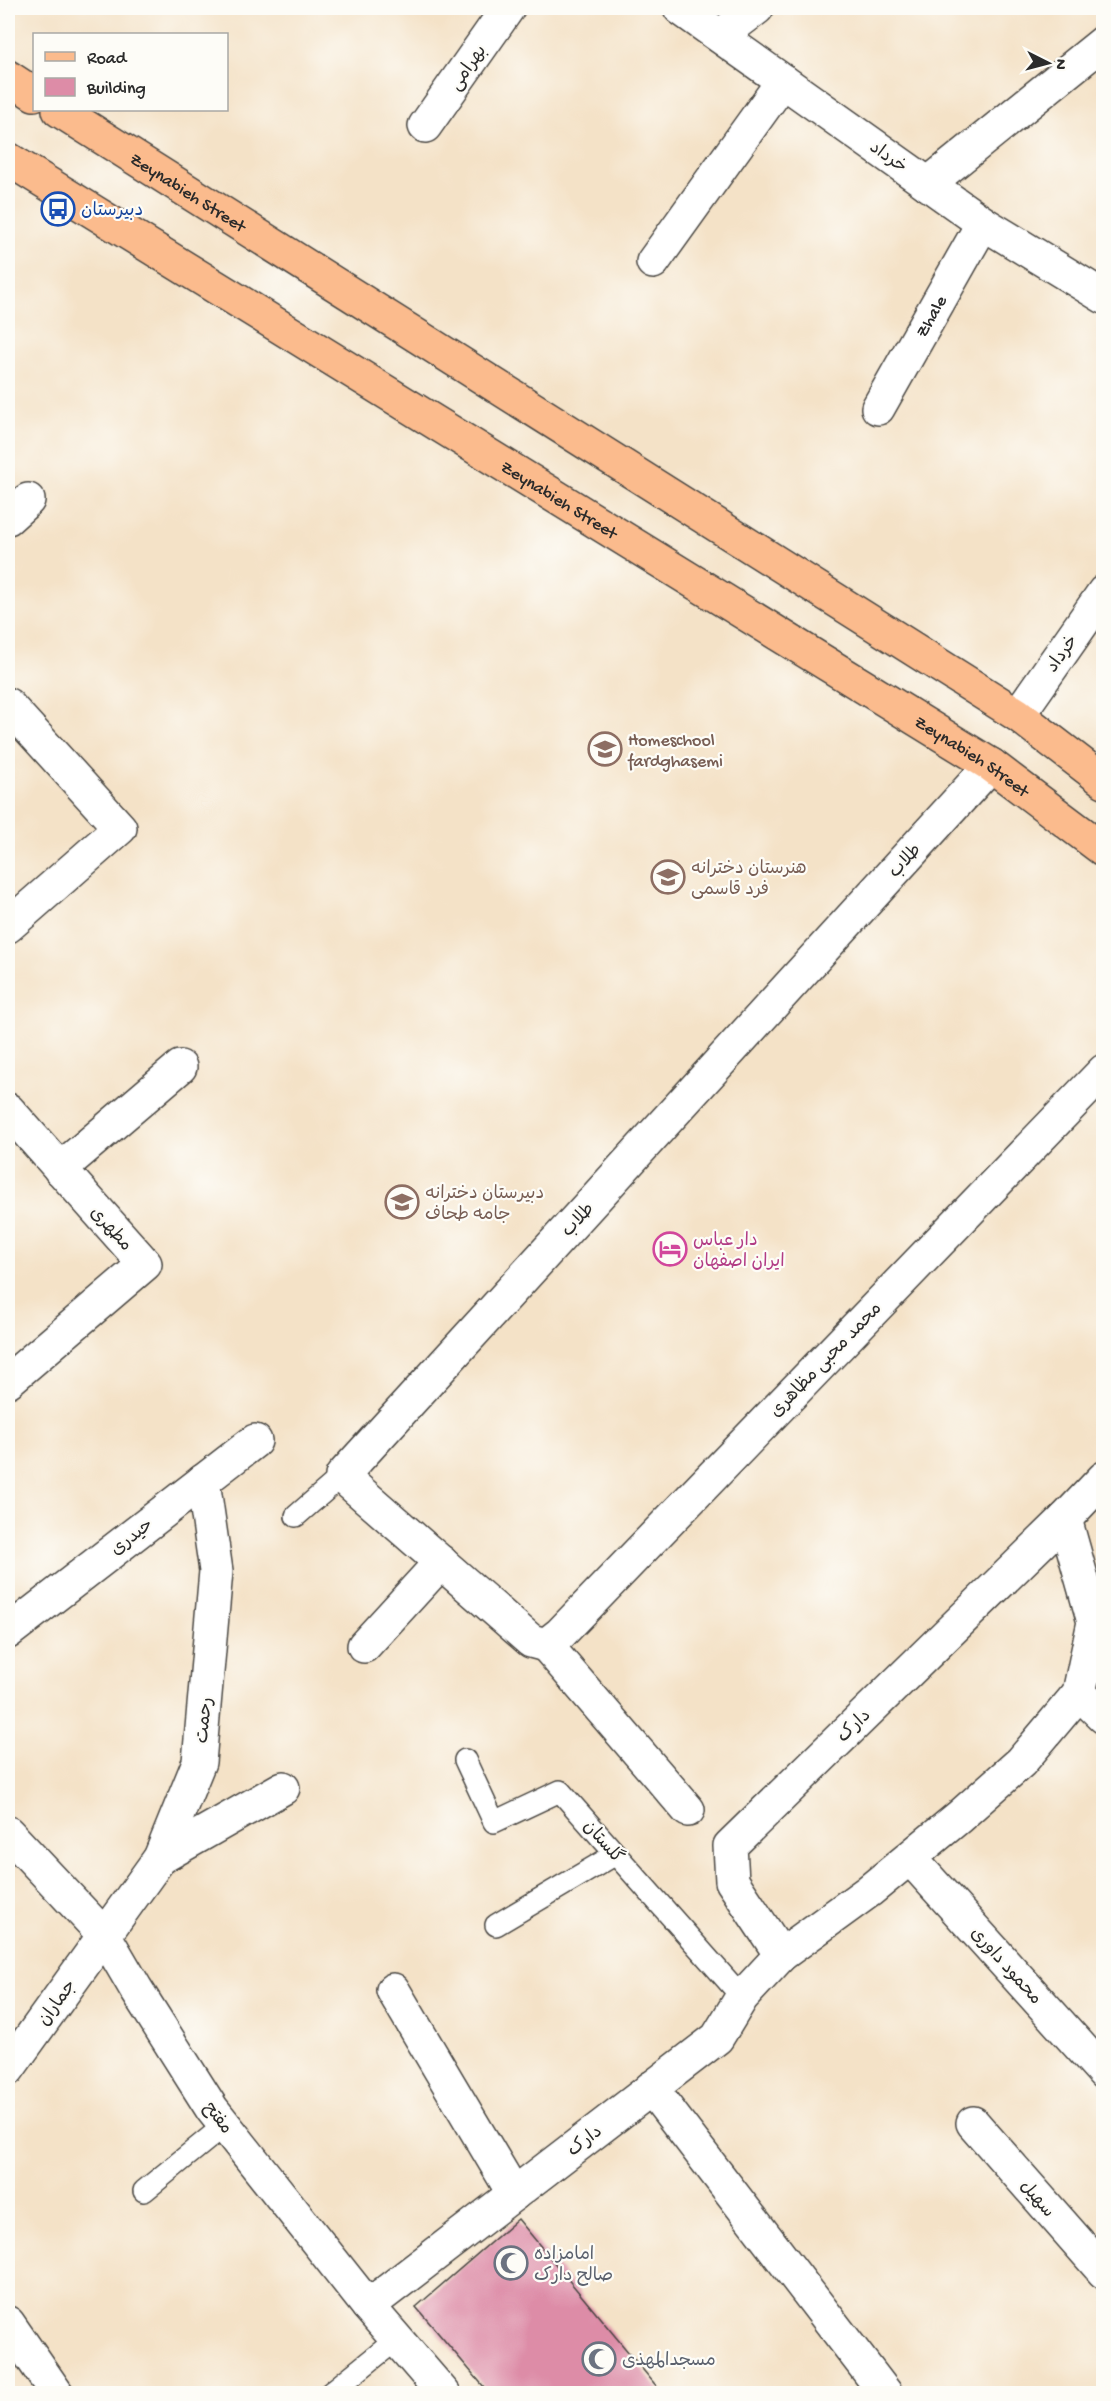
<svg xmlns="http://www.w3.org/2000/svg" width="1111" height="2401" font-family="'Gochi Hand','Playpen Sans Arabic',sans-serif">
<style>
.building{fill:#dd8ca7}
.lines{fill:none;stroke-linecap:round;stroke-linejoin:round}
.service-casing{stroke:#494642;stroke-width:24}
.minor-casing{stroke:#494642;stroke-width:36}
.tertiary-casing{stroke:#494642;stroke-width:36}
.primary-casing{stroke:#494642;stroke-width:36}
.service{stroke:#fff;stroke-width:21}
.minor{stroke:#fff;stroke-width:33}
.tertiary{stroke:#fff;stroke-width:33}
.primary{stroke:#fbbb8d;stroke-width:33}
.labels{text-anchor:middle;stroke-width:4.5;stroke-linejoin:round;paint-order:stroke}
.street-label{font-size:18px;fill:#2b2b2b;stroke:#fdfcf7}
.transit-label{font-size:18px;fill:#164399;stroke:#fdfcf7;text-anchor:start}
.education-label{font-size:18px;fill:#785e54;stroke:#fdfcf7;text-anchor:start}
.hotel-label{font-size:18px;fill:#b23c85;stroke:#fdfcf7;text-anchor:start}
.worship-label{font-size:18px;fill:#5b616d;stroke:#fdfcf7;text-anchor:start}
</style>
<rect width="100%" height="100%" fill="#fdfcf7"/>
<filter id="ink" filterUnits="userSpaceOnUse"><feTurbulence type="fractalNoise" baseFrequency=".0167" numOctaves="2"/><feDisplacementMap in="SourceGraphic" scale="12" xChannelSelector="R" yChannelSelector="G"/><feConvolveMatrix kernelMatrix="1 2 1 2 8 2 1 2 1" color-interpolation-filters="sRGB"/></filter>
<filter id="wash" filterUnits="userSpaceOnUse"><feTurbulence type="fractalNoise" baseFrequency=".008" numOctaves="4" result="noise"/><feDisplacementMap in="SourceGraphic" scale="24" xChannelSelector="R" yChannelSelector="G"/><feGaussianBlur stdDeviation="1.35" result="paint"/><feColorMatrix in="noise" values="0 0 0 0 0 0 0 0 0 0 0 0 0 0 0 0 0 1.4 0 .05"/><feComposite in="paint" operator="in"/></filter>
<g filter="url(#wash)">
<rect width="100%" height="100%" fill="#f4e2c7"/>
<g id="blocks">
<!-- building -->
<polygon class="building" points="518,2219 663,2394 490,2394 416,2307"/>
</g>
</g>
<g filter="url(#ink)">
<use href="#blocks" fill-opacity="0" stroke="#494642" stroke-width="1.5"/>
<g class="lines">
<!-- service casing -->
<g class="service-casing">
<g id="service">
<polyline points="296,1516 342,1476"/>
<polyline points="465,1760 494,1822 560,1791 742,1997"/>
<polyline points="496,1925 616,1854"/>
<polyline points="144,2191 225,2125"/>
<polyline points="329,2394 397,2339"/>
</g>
</g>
<!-- minor casing -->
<g class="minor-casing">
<g id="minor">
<polyline points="680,8 983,223 1104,297"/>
<polyline points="720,36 757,8"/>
<polyline points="425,126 508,8"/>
<polyline points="928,184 1104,42"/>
<polyline points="653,262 783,81"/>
<path id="s1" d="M 878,408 L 983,223"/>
<polyline points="8,518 28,500"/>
<polyline points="8,705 120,828 8,926"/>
<polyline points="1018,715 1104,592"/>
<polyline points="8,1110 145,1264 8,1381"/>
<polyline points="60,1169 180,1067"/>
<polyline points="8,1632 255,1441"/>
<polyline points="546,1645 531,1641 342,1476 991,765"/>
<polyline points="546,1645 560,1634 1104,1071"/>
<polyline points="546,1645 688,1810"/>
<polyline points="364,1646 441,1562"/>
<polyline points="1079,1693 1104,1717"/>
<polyline points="160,1858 283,1788"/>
<polyline points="910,1858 1104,2073"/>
<polyline points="781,1955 732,1881 730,1846 1065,1519 1104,1478"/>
<polyline points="393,1990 514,2194"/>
<polyline points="8,2069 160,1858 199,1762 216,1571 203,1481"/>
<polyline points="651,2088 886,2394"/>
<polyline points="973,2123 1104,2272"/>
<polyline points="368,2306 717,2038 742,1997 781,1955 869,1891 959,1817 1021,1762 1079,1693 1094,1622 1065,1519"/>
<polyline points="8,2323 57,2394"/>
</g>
</g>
<!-- tertiary casing -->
<g class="tertiary-casing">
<polyline id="tertiary" points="8,1833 105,1936 136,1989 212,2109 368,2306 444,2394"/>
</g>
<!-- primary casing -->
<g class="primary-casing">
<g id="primary">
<polyline points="8,77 34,94"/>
<path id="s2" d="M 59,110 L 1018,715 L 1104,781"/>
<path id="s3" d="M 8,159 L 991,765 L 1104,850"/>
</g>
</g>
<!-- service -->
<use href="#service" class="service"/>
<!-- minor -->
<use href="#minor" class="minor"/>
<!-- tertiary -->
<use href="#tertiary" class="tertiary"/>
<!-- primary -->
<use href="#primary" class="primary"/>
</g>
</g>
<!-- icons -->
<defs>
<g id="bus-ring" transform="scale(1.725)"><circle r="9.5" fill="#fdfcf7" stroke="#1a4fb4" stroke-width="1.5"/><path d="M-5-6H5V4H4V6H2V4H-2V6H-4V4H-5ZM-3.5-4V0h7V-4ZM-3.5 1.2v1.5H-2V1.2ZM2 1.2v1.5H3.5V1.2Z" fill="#1a4fb4"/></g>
<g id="school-ring" transform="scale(1.725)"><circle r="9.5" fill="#fdfcf7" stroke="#8d6e63" stroke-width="1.5"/><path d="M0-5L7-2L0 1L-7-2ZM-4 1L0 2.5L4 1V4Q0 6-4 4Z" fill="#8d6e63"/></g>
<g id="hotel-ring" transform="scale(1.725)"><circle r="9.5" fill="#fdfcf7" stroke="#d1479c" stroke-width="1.5"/><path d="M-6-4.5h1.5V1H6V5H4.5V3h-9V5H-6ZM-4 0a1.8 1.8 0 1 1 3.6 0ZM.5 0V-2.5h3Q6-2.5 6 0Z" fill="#d1479c"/></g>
<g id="mosque-ring" transform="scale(1.725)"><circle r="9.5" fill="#fdfcf7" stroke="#6b7280" stroke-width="1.5"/><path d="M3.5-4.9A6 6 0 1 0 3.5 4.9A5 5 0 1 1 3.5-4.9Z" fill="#6b7280"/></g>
</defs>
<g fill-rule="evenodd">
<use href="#bus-ring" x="58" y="209"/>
<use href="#school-ring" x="605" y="749"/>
<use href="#school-ring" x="668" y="877"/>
<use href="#school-ring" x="402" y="1202"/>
<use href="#hotel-ring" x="670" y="1249"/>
<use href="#mosque-ring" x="511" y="2263"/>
<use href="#mosque-ring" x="599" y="2359"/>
</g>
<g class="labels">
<!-- street labels -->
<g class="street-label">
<text transform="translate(467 67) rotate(-55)" y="6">بهرامی</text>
<text transform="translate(889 156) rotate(35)" y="6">خرداد</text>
<text dy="6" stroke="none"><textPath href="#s2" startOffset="153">Zeynabieh Street</textPath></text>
<text dy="6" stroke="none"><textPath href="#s1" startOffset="106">Zhale</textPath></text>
<text dy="6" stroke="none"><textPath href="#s3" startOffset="648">Zeynabieh Street</textPath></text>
<text transform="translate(1061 653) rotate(-55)" y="6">خرداد</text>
<text dy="6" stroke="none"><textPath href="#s3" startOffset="1134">Zeynabieh Street</textPath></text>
<text transform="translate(904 860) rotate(-48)" y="6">طلاب</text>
<text transform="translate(577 1219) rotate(-48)" y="6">طلاب</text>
<text transform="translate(112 1228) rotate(48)" y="6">مطهری</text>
<text transform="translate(825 1359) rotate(-46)" y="6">محمد محبی مظاهری</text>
<text transform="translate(131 1536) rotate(-38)" y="6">حیدری</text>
<text transform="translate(203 1720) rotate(-84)" y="6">رحمت</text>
<text transform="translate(853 1725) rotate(-44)" y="6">دارک</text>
<text transform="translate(604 1841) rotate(49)" y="6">گلستان</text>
<text transform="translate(1007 1965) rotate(48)" y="6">محمود داوری</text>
<text transform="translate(56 2002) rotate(-54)" y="6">جماران</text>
<text transform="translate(219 2117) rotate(53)" y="6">مفتح</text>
<text transform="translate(584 2140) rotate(-38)" y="6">دارک</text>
<text transform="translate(1038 2198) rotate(49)" y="6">سهیل</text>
</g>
<!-- transit labels -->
<g class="transit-label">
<text x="81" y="215">دبیرستان</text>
</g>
<!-- education labels -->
<g class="education-label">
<text x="628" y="745">Homeschool<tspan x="628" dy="21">fardghasemi</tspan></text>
<text x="691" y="873">هنرستان دخترانه<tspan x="691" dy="21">فرد قاسمی</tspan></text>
<text x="425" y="1198">دبیرستان دخترانه<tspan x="425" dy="21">جامه طحاف</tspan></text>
</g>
<!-- hotel labels -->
<g class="hotel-label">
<text x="693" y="1245">دار عباس<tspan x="693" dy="21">ایران اصفهان</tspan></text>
</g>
<!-- worship labels -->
<g class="worship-label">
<text x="534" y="2259">امامزاده<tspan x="534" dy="21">صالح دارک</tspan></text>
<text x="622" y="2365">مسجدالمهذی</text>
</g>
</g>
<!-- margin -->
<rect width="1111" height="2401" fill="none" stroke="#fdfcf7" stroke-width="30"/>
<!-- legend -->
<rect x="33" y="33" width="195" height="78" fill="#fdfcf7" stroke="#a9a8a5" stroke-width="1.5"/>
<rect x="45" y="52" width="30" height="9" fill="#fbbb8d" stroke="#a9a8a5" stroke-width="1.5"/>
<text x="87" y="63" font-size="18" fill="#2b2b2b">Road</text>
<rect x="45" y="78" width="30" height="18" fill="#dd8ca7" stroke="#a9a8a5" stroke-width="1.5"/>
<text x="87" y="93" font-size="18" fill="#2b2b2b">Building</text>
<!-- north arrow -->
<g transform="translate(1048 63) rotate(96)" stroke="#fdfcf7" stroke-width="4.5" paint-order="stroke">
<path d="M0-4.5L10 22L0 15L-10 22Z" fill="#2b2b2b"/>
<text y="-9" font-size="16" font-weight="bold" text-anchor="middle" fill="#2b2b2b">N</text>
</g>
</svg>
